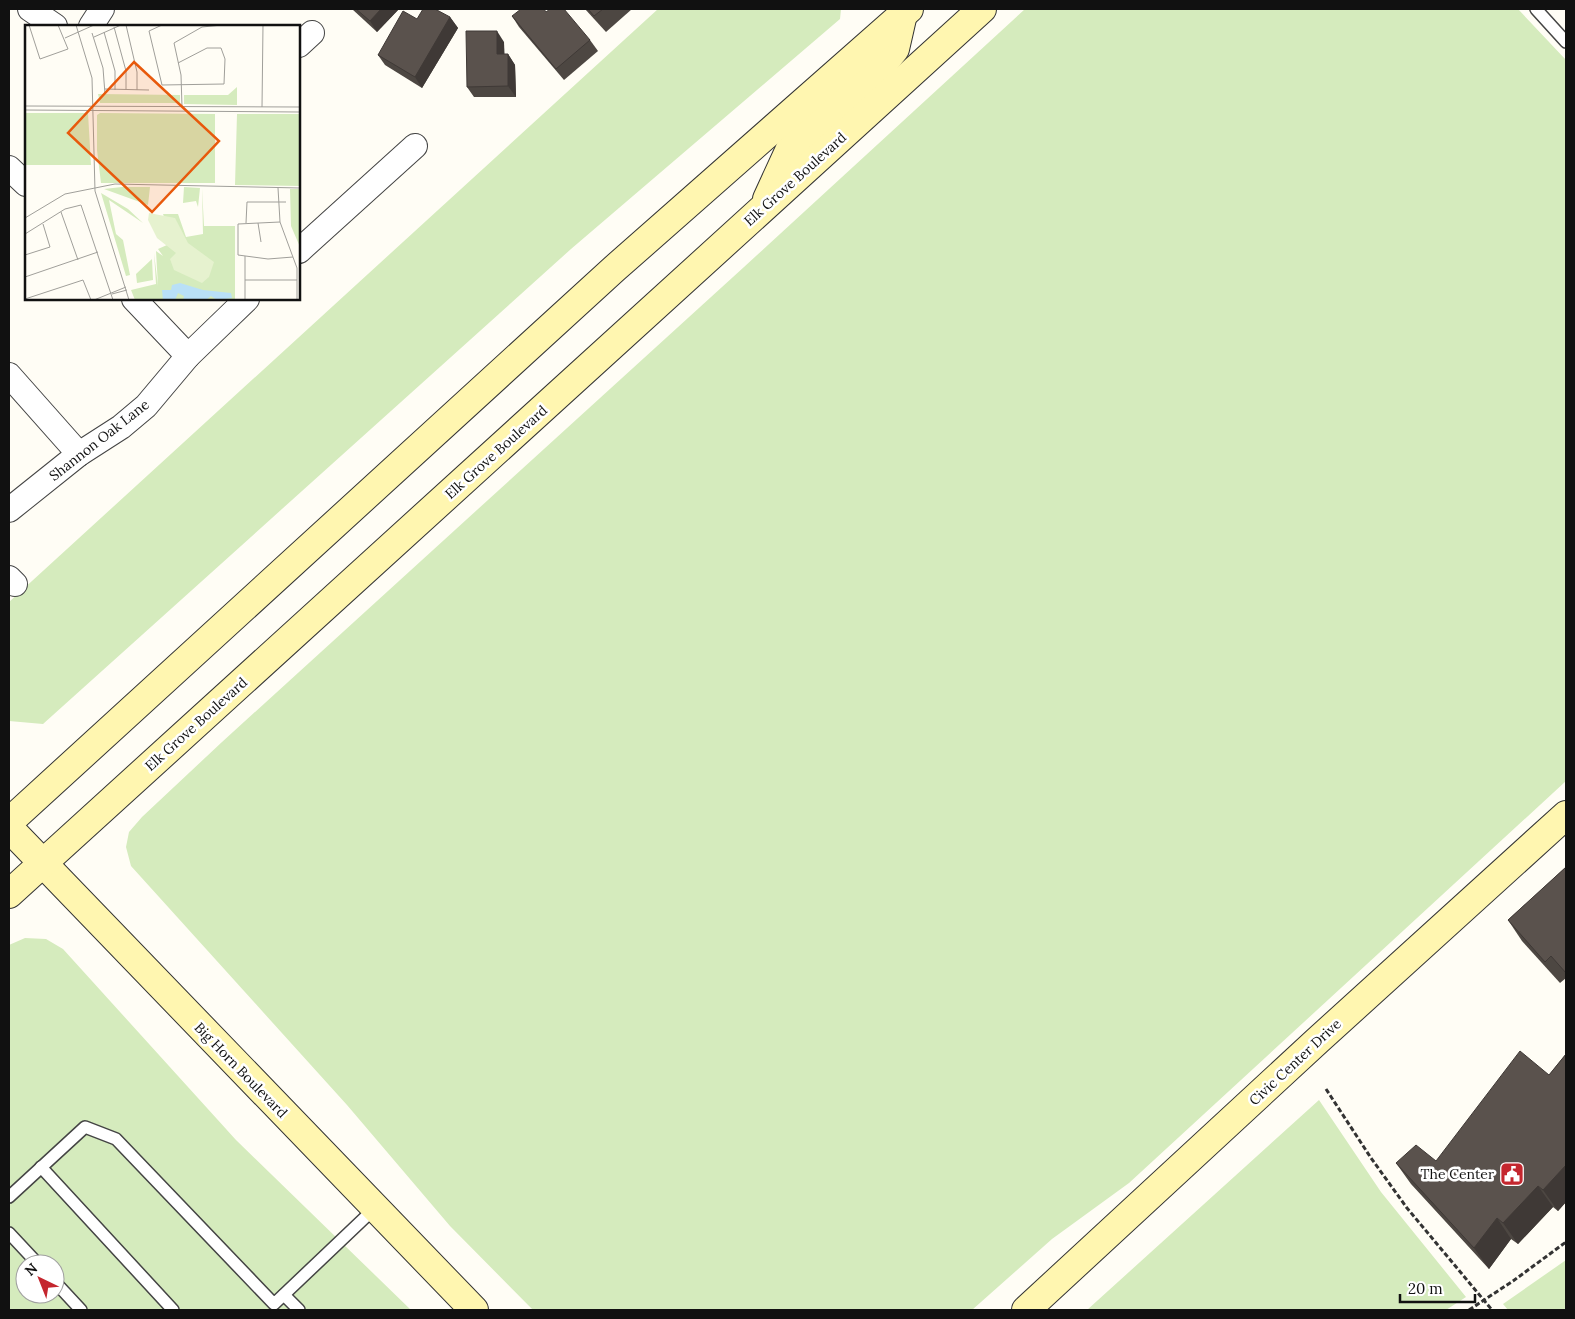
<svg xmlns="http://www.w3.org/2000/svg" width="1575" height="1319" font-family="Lora,serif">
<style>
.green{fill:#d5ebbd;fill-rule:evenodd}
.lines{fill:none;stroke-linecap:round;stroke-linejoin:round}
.lane-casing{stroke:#444;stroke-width:14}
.street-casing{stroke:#444;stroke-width:26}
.secondary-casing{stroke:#333;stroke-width:30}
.path{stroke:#333;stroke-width:3;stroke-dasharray:5 2.5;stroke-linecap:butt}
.lane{stroke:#fff;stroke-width:11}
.street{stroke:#fff;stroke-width:24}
.secondary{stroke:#fff6b0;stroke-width:28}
.wall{fill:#4d4742}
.shaded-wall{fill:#3f3936}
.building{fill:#5a524d;stroke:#3f3936}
.labels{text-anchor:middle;stroke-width:5;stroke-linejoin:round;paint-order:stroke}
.street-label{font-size:14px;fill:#111;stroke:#fff}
.poi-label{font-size:14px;fill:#111;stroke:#fff;text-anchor:end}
.inset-road{fill:none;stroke:#a09f9a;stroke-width:1}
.view{fill:#e8590c;fill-opacity:0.15;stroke:#e8590c;stroke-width:2.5}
.inset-edge{fill:none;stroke:#111;stroke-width:2.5}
</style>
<rect width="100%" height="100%" fill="#fffdf5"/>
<!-- green -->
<g class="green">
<polygon points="658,9 841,9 840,19 571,249 43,724 9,721 9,602"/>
<polygon points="1025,9 1518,9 1566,60 1566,781 1129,1183 1052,1239 972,1310 533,1310 450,1226 347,1105 131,866 126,847 129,832 142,817 222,742 744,267"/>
<path d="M 25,938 L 46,939 L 63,949 L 236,1140 L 411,1310 L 9,1310 L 9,945 ZM 25,1264 L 55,1264 L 55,1294 L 25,1294 Z"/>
<polygon points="1319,1100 1381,1192 1466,1297 1446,1310 1087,1310"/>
<polygon points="1566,1260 1566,1310 1508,1310 1503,1304"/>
</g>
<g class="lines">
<!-- lane casing -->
<g class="lane-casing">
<g id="lane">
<polyline points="1536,9 1566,42"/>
<polyline points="41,1167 173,1310"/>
<polyline points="9,1197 85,1127 116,1139 274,1304 375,1208"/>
<polyline points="9,1233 38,1264"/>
<polyline points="55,1282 81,1310"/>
<polyline points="284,1295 299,1310"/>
</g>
</g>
<!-- street casing -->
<g class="street-casing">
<g id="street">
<polyline points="30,9 55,26"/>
<polyline points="91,26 102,9"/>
<polyline points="299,45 312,33"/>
<polyline points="9,168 26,184"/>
<polyline points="299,251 415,146"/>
<polyline points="134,299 188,356"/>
<polyline points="9,375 79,454"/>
<polyline points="9,510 79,454 121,427 146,406 188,356 247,299"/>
<polyline points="9,578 15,584"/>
</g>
</g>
<!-- secondary casing -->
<g class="secondary-casing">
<g id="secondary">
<polyline points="767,199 789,151 874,75 895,49 903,14"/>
<polyline points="9,822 614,269 909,9"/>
<polyline points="9,828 474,1310"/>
<polyline points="9,894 982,9"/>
<polyline points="1026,1310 1317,1041 1566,815"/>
</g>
</g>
<!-- path -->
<g class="path">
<polyline points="1326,1089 1371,1158 1407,1208 1492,1310"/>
<polyline points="1469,1310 1513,1281 1566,1242"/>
</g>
<!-- lane -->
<use href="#lane" class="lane"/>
<!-- street -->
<use href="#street" class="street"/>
<!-- secondary -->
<use href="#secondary" class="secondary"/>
</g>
<!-- wall -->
<g class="wall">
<polygon points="352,9 399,9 377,32"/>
<polygon points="585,9 632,9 606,32"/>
<polygon points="546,12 590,40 598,51 564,80 519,27 512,16"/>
<polygon points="450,17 458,28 422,88 385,65 378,55 417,19"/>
<polygon points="504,42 504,54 508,54 515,65 516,97 474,97 467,87"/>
<polygon points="1566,867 1566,978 1560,983 1522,941 1508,920"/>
<polygon points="1566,1054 1566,1202 1558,1211 1553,1207 1518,1244 1511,1239 1489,1269 1411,1184 1396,1163 1436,1161 1549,1075"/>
</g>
<!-- shaded-wall -->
<g class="shaded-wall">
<polygon points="381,9 399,9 377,32 370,21"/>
<polygon points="450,17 458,28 422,88 415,77"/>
<polygon points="497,31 504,42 505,65 497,54"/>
<polygon points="508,54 515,65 516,97 508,86"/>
<polygon points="1566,1165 1566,1202 1558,1211 1543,1190"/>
<polygon points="1538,1186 1553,1207 1518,1244 1503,1223"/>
<polygon points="1497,1218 1511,1239 1489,1269 1474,1248"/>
</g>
<!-- building -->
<g class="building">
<polygon points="356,9 381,9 370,21"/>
<polygon points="423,9 435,9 450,17 415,77 378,55 403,11 417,19"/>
<polygon points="521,9 544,9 546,12 550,9 564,9 590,40 556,69 512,16"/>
<polygon points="588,9 603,9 594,16"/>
<polygon points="466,31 497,31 497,54 508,54 508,86 467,87"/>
<polygon points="1566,867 1566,973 1551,956 1545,962 1508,920"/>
<polygon points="1520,1051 1549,1075 1566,1054 1566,1165 1543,1190 1538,1186 1503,1223 1497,1218 1474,1248 1396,1163 1416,1145 1436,1161"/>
</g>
<!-- icons -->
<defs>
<g id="civic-square" transform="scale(1.25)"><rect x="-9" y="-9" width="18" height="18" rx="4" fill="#c4262e" stroke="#fff"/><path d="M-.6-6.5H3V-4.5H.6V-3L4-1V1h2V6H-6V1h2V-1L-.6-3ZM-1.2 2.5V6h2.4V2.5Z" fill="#fff"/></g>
</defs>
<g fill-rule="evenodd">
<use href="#civic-square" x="1512" y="1174"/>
</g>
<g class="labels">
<!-- street labels -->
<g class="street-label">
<text transform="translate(795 179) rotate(-42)" y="5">Elk Grove Boulevard</text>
<text transform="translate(99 440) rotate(-38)" y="5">Shannon Oak Lane</text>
<text transform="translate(496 452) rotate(-42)" y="5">Elk Grove Boulevard</text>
<text transform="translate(196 724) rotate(-42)" y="5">Elk Grove Boulevard</text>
<text transform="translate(1295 1062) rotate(-43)" y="5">Civic Center Drive</text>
<text transform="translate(241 1070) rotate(46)" y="5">Big Horn Boulevard</text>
</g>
<!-- poi labels -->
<g class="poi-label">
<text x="1494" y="1179">The Center</text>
</g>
</g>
<!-- overview -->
<g transform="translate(25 25)">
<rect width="275" height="275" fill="#fffdf5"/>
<path d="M 212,62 L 212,80 L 159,79 L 159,70 L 203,70 ZM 73,69 L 155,70 L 155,78 L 75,78 ZM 0,88 L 63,88 L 66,140 L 0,140 ZM 75,88 L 190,89 L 190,158 L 76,158 L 72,125 L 72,90 ZM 212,89 L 275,89 L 275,161 L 210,160 ZM 97,162 L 125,162 L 123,180 L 79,164 ZM 159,162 L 175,163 L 173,182 L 171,176 L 158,178 ZM 177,163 L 179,201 L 210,201 L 210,275 L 110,275 L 106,265 L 131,259 L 129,228 L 133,261 L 131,226 L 138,231 L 133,224 L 142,220 L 152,228 L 138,189 L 153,189 L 161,212 L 178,209 ZM 265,164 L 275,164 L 275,222 L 266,201 ZM 76,168 L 103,184 L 118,198 L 84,175 L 91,209 L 98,215 L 105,250 L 101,251 ZM 127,234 L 128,255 L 112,258 L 111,249 Z" fill="#d5ebbd"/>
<path d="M 124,188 L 150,193 L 163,218 L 189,237 L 184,252 L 177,258 L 149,245 L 145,234 L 151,228 L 132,213 L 123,195 Z" fill="#e6f2cf"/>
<path d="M 155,258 L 178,265 L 206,268 L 207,273 L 192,275 L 186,271 L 181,275 L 158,275 L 159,271 L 153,268 L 150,275 L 138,275 L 137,265 L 146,265 L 147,260 Z" fill="#b9e0f7"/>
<path class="inset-road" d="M 4,0 L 15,34 L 43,24 L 33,0M 51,0 L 67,53 L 70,166 L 104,275M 101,0 L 112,47 L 112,65M 137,0 L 124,6 L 137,60 L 199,59 L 200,34 L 196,23 L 182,23 L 153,38M 89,2 L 101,46 L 101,65M 79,7 L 90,46 L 90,65M 67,8 L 78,43 L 80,69M 69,12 L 96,0M 40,13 L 69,0M 80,64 L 124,65M 0,81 L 275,82M 157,82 L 156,50 L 149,18 L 177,2 L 197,0M 237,82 L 238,0M 0,85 L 275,87M 253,163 L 255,197 L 272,243 L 272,275M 36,187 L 53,235M 0,193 L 40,169 L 90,159 L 275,163M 255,197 L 213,199 L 213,230 L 243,234 L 268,232M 221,198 L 222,177 L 261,177M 233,198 L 236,217M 0,209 L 40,184 L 56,180 L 88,275M 0,230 L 25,222 L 18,199M 220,231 L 220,275M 0,252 L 73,227M 220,255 L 272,255M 87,269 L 102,265M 0,274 L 58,255 L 66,275M 69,275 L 101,262"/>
<path class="view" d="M 109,37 L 194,116 L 127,187 L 43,108 Z"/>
<rect width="275" height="275" class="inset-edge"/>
</g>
<!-- border -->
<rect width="1575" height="1319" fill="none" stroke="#111111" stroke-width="20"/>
<!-- north arrow -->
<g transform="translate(40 1279) rotate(317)"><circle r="24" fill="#ffffff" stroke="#a0a0a0"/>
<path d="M0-4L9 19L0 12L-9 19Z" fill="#c4262e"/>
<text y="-8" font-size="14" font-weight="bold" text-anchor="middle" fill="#111111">N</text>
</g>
<!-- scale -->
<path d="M1400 1294v8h75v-8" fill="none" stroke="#111111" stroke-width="2.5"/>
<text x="1408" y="1294" font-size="15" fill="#111111" stroke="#ffffff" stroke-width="4" paint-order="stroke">20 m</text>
</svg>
